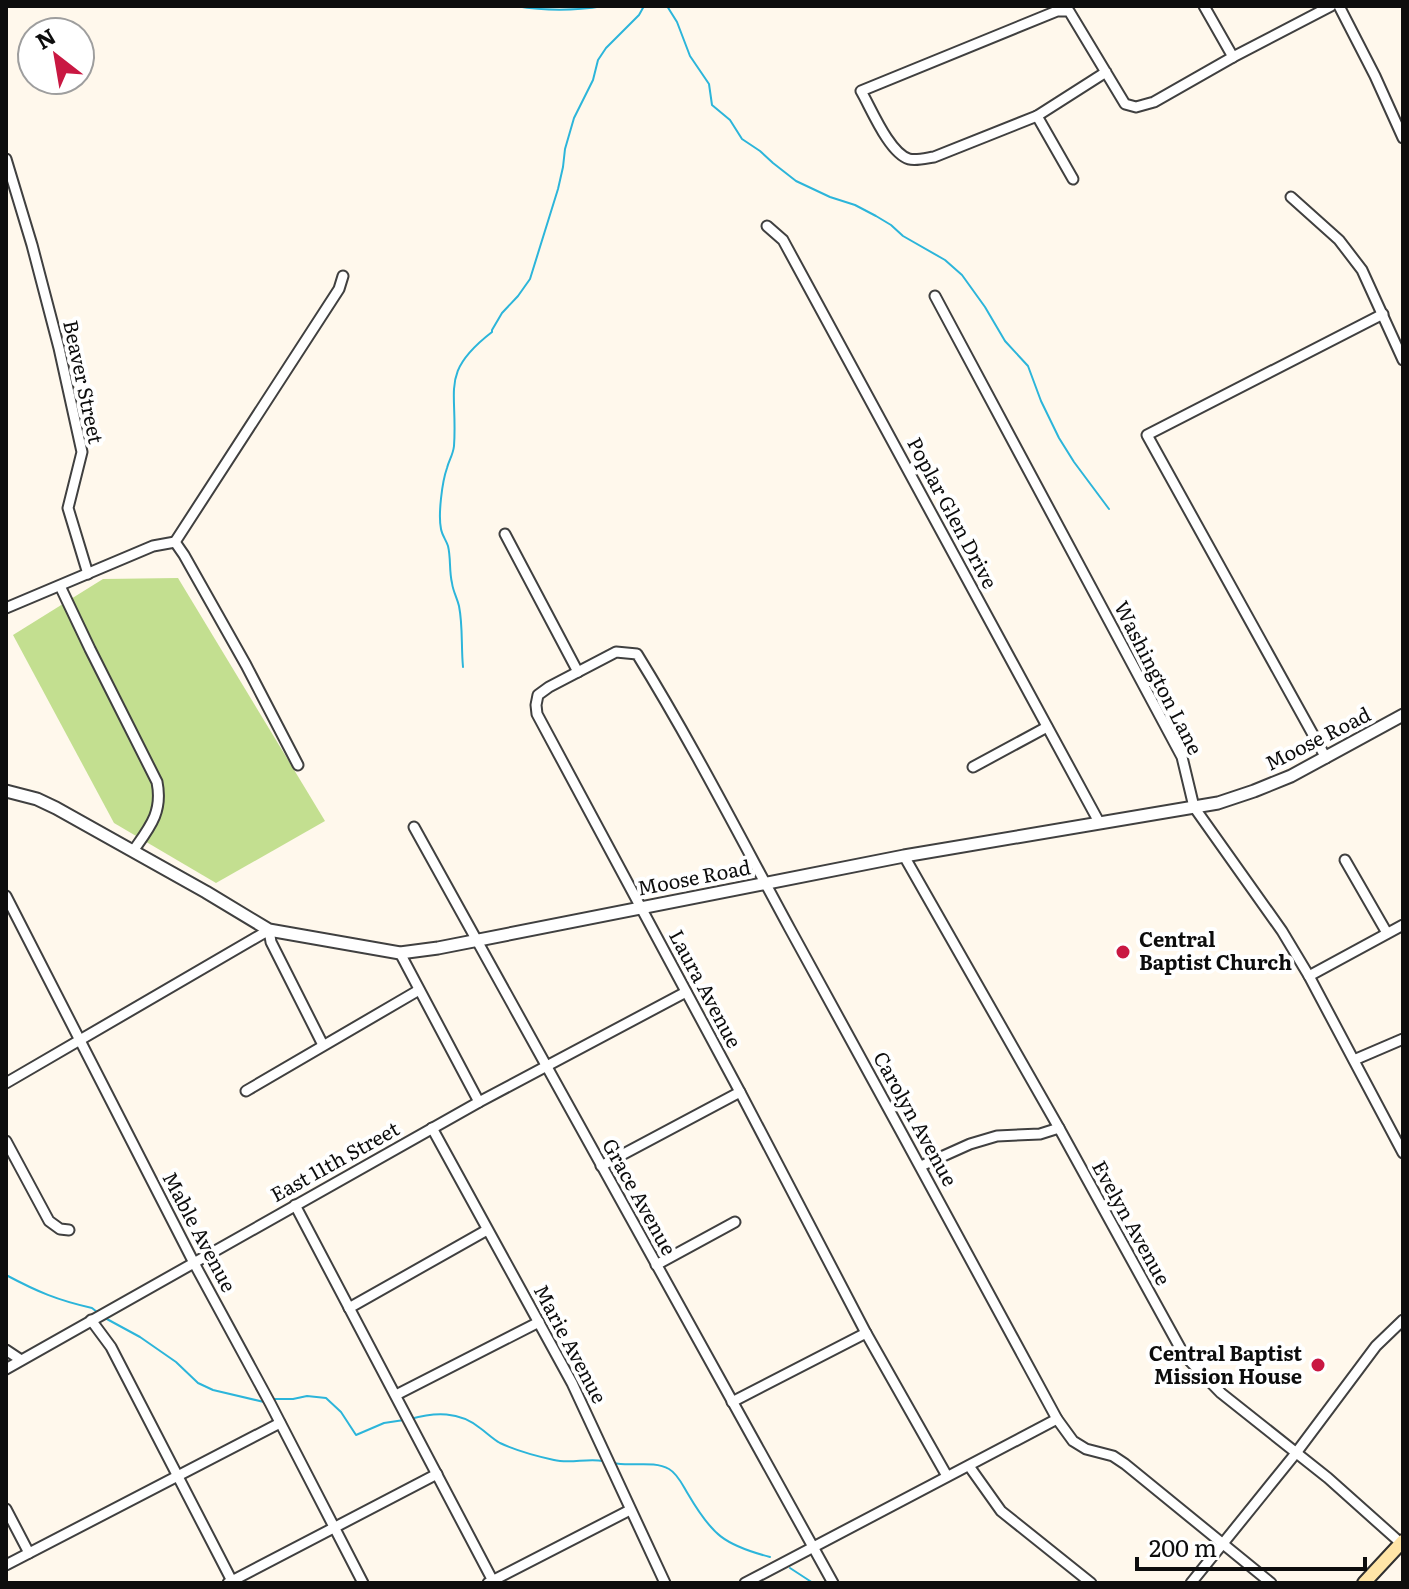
<svg xmlns="http://www.w3.org/2000/svg" width="1409" height="1589" font-family="Literata,serif">
<style>
.forest{fill:#c3df90}
.lines{fill:none;stroke-linecap:round;stroke-linejoin:round}
.stream{stroke:#2cb5da;stroke-width:2}
.minor-casing{stroke:#404040;stroke-width:13}
.tertiary-casing{stroke:#404040;stroke-width:15}
.secondary-casing{stroke:#2f2f2f;stroke-width:16}
.minor{stroke:#fff;stroke-width:9}
.tertiary{stroke:#fff;stroke-width:11}
.secondary{stroke:#ffe5a7;stroke-width:12}
.poi-dot{fill:#c91842;stroke:#fff;stroke-width:3}
.labels{text-anchor:middle;stroke-width:8;stroke-linejoin:round;paint-order:stroke}
.street-label{font-size:20px;fill:#0d0d0d;stroke:#fff}
.poi-label{font-size:20px;font-weight:bold;fill:#0d0d0d;stroke:#fff;text-anchor:start}
</style>
<rect width="100%" height="100%" fill="#fff8ec"/>
<!-- forest -->
<polygon class="forest" points="178,578 325,821 216,883 114,823 13,635 103,579"/>
<g class="lines">
<!-- stream -->
<g class="stream">
<path d="M 516,6 C 545,11 574,11 603,6"/>
<polyline points="667,6 677,22 690,56 709,84 712,105 730,120 742,139 760,151 773,163 796,181 830,197 855,205 876,216 891,225 903,236 945,260 962,275 985,307 1005,341 1028,366 1041,401 1059,438 1074,462 1109,509"/>
<path d="M 463,667 C 461,646 463,626 459,606 C 457,598 453,591 452,583 C 449,571 451,558 448,546 C 446,540 442,535 441,529 C 438,515 442,482 447,468 C 449,460 453,455 454,446 C 458,389 439,373 492,332 L 492,330 L 502,313 L 518,296 L 530,279 L 558,189 L 563,167 L 565,149 L 574,118 L 593,80 L 598,60 L 606,48 L 639,15 L 644,6"/>
<path d="M 6,1275 C 38,1292 57,1300 92,1308 L 97,1312"/>
<polyline points="105,1318 140,1337 176,1362 198,1383 213,1390 264,1402"/>
<polyline points="273,1399 293,1399 307,1396 326,1398 341,1412 356,1435 384,1423 404,1420"/>
<path d="M 410,1419 C 435,1412 459,1411 480,1428 C 487,1433 493,1439 500,1443 C 517,1451 536,1456 554,1460 C 570,1464 587,1458 603,1461"/>
<path d="M 613,1463 C 631,1467 653,1460 669,1469 C 678,1474 683,1486 688,1494 C 712,1535 724,1545 770,1557"/>
<polyline points="790,1568 813,1583"/>
</g>
<!-- minor casing -->
<g class="minor-casing">
<g id="minor">
<polyline points="1204,6 1233,57"/>
<polyline points="1339,6 1375,76 1403,138"/>
<path d="M 1106,72 L 1037,116 L 934,157 C 927,158 916,161 909,159 C 889,153 871,108 861,91 L 1057,11 L 1069,11 L 1125,104 L 1136,107 L 1154,102 L 1233,57 L 1331,6"/>
<polyline points="1037,116 1073,179"/>
<polyline points="6,159 32,245 59,348 82,452 68,508 88,574"/>
<polyline points="1291,197 1339,240 1362,270 1403,360"/>
<polyline points="767,226 783,240 1099,822"/>
<polyline points="935,296 1182,757 1194,807 1282,931 1309,976 1403,1153"/>
<polyline points="505,534 578,672"/>
<polyline points="175,542 339,289 343,276"/>
<polyline points="175,542 184,555 246,665 298,765"/>
<path d="M 60,586 L 90,649 L 157,782 C 163,812 150,827 133,851"/>
<polyline points="6,608 153,546 175,542"/>
<polyline points="1326,758 1147,435 1383,314"/>
<polyline points="973,767 1047,727"/>
<polyline points="414,827 833,1583"/>
<polyline points="904,856 1059,1128 1184,1355 1221,1393 1328,1478 1403,1545"/>
<polyline points="1345,860 1387,933"/>
<polyline points="6,896 194,1263 270,1403 363,1583"/>
<polyline points="400,953 479,1102"/>
<polyline points="1309,976 1403,925"/>
<polyline points="1354,1060 1403,1039"/>
<polyline points="6,1083 269,930 271,942 323,1045"/>
<polyline points="246,1091 419,990"/>
<polyline points="432,1128 572,1383 665,1583"/>
<polyline points="6,1141 49,1221 60,1229 69,1230"/>
<polyline points="601,1166 740,1092"/>
<polyline points="921,1166 970,1144 997,1136 1040,1134 1059,1128"/>
<polyline points="295,1205 494,1583"/>
<polyline points="656,1265 735,1222"/>
<polyline points="349,1308 487,1230"/>
<polyline points="91,1320 111,1347 233,1583"/>
<polyline points="6,1350 21,1360"/>
<polyline points="6,1369 479,1102 686,992"/>
<polyline points="396,1395 539,1322"/>
<polyline points="732,1402 866,1333"/>
<polyline points="969,1466 1001,1511 1091,1583"/>
<path d="M 947,1476 L 866,1333 L 740,1092 L 537,714 L 536,705 L 538,695 L 549,687 L 616,652 L 637,654 C 692,743 740,837 790,929 C 880,1092 968,1255 1057,1419 L 1073,1441 L 1086,1449 L 1113,1456 L 1125,1464 L 1271,1583"/>
<polyline points="6,1509 29,1553"/>
<polyline points="6,1565 280,1423"/>
<polyline points="228,1583 437,1474"/>
<polyline points="488,1583 630,1510"/>
<polyline points="745,1583 1057,1419"/>
<polyline points="1191,1583 1296,1453 1376,1346 1403,1320"/>
</g>
</g>
<!-- tertiary casing -->
<g class="tertiary-casing">
<polyline id="tertiary" points="6,791 37,799 56,808 206,892 269,930 400,953 438,948 904,856 1218,803 1254,791 1291,776 1403,715"/>
</g>
<!-- secondary casing -->
<g class="secondary-casing">
<polyline id="secondary" points="1364,1583 1403,1541"/>
</g>
<!-- minor -->
<use href="#minor" class="minor"/>
<!-- tertiary -->
<use href="#tertiary" class="tertiary"/>
<!-- secondary -->
<use href="#secondary" class="secondary"/>
</g>
<!-- markers -->
<g class="poi-dot">
<circle cx="1123" cy="952" r="8"/>
<circle cx="1318" cy="1365" r="8"/>
</g>
<g class="labels">
<!-- street labels -->
<g class="street-label">
<text transform="translate(83 382) rotate(78)" y="7">Beaver Street</text>
<text transform="translate(952 513) rotate(62)" y="7">Poplar Glen Drive</text>
<text transform="translate(1158 678) rotate(63)" y="7">Washington Lane</text>
<text transform="translate(1318 739) rotate(-27)" y="7">Moose Road</text>
<text transform="translate(694 878) rotate(-11)" y="7">Moose Road</text>
<text transform="translate(705 989) rotate(62)" y="7">Laura Avenue</text>
<text transform="translate(915 1119) rotate(61)" y="7">Carolyn Avenue</text>
<text transform="translate(335 1162) rotate(-29)" y="7">East 11th Street</text>
<text transform="translate(639 1197) rotate(61)" y="7">Grace Avenue</text>
<text transform="translate(1131 1223) rotate(61)" y="7">Evelyn Avenue</text>
<text transform="translate(199 1232) rotate(62)" y="7">Mable Avenue</text>
<text transform="translate(570 1344) rotate(62)" y="7">Marie Avenue</text>
</g>
<!-- poi labels -->
<g class="poi-label">
<text x="1139" y="947">Central<tspan x="1139" dy="23">Baptist Church</tspan></text>
<text x="1302" y="1361" text-anchor="end">Central Baptist<tspan x="1302" dy="23">Mission House</tspan></text>
</g>
</g>
<!-- border -->
<rect width="1409" height="1589" fill="none" stroke="#0d0d0d" stroke-width="16"/>
<!-- north arrow -->
<g transform="translate(56 56) rotate(329)"><circle r="38" fill="#ffffff" stroke="#9e9e9e" stroke-width="2"/>
<path d="M0-6L14 30L0 20L-14 30Z" fill="#c91842"/>
<text y="-12" font-size="22" font-weight="bold" text-anchor="middle" fill="#0d0d0d">N</text>
</g>
<!-- scale -->
<path d="M1137 1557v12h228v-12" fill="none" stroke="#0d0d0d" stroke-width="4"/>
<text x="1149" y="1557" font-size="24" fill="#0d0d0d" stroke="#ffffff" stroke-width="6" paint-order="stroke">200 m</text>
</svg>
